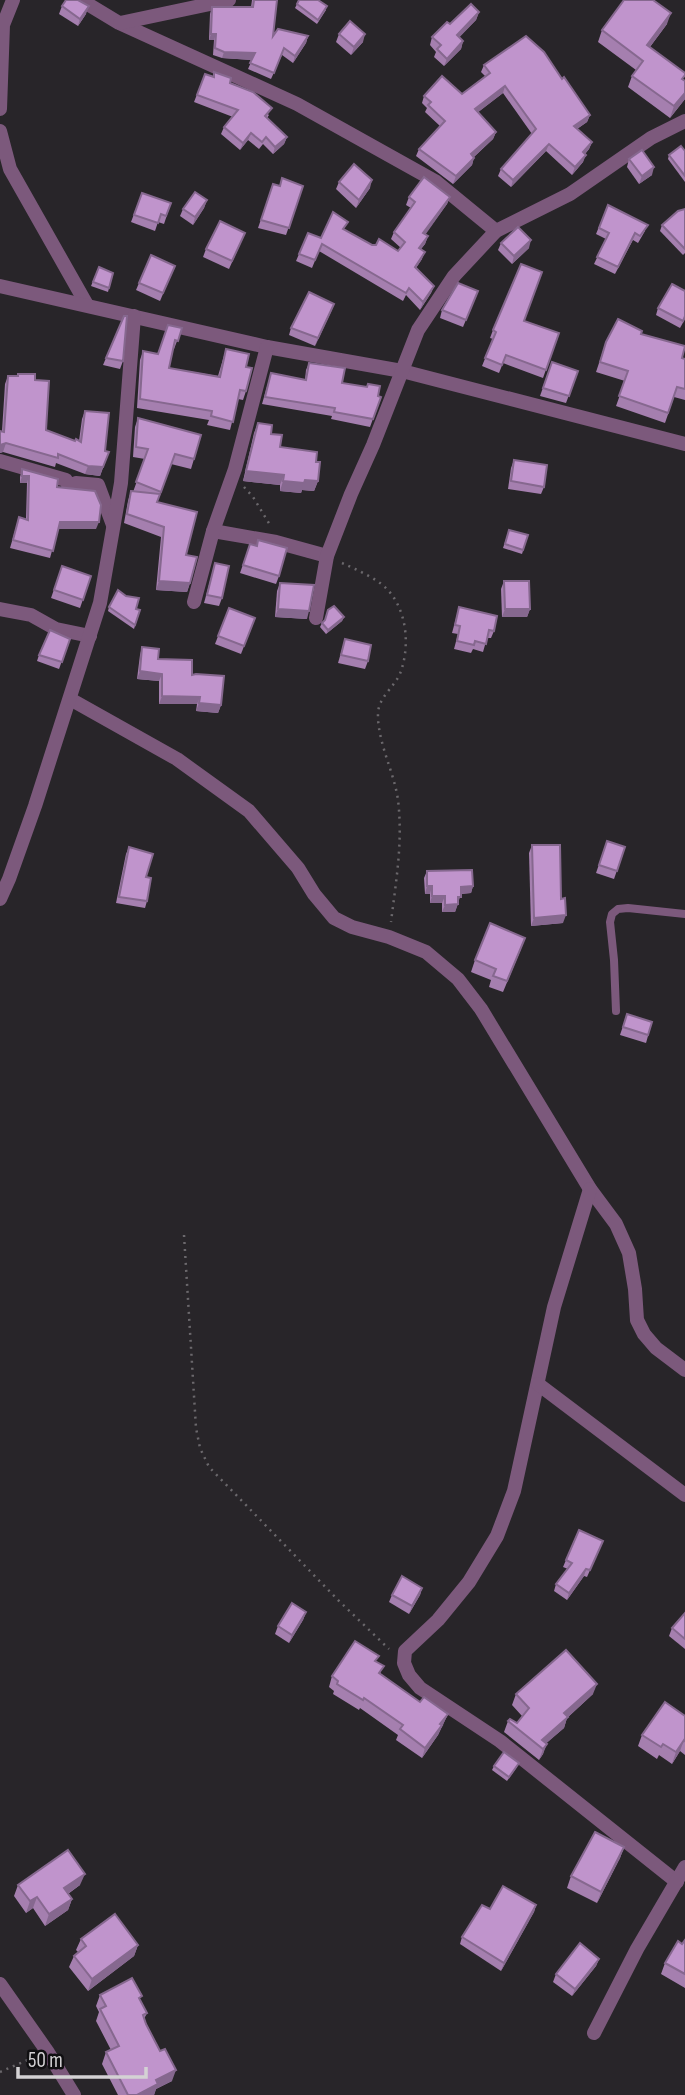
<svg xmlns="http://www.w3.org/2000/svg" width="685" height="2095" font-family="'Sofia Sans Condensed',sans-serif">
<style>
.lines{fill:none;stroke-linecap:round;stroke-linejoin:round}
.path{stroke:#6b686c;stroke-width:2.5;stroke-dasharray:2 5;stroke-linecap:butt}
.service{stroke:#7c597c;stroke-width:8}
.minor{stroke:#7c597c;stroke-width:14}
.wall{fill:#a57faf}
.shaded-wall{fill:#86688f}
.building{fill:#c094cc;stroke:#86688f;stroke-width:2}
</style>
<rect width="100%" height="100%" fill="#282529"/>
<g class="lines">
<!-- path -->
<g class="path">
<polyline points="244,487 253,497 270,525"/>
<path d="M 342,563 C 355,569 369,575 380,583 C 406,602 411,642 401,671 C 396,686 380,695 378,712 C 377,742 394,771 398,800 C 403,842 396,881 391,922"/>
<polyline points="184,1235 196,1428 200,1448 209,1467 338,1600 389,1649"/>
<polyline points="0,2072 32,2058"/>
</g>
<!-- service -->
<polyline class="service" points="616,1011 614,960 610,922 612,914 618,909 628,908 685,914"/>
<!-- minor -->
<g class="minor">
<polyline points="81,0 119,23 297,104 435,181 496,231"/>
<polyline points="120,23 229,0"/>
<polyline points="0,109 3,25 13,0"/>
<polyline points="0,131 10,169 87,305"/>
<polyline points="0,286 267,347 402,371 685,444"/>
<polyline points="0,461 66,480 69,487 76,483 98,485 113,525"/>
<polyline points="213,531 276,542 327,556"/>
<polyline points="194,602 213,531 235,469 267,347"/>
<polyline points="0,609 31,615 56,629 90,636"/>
<polyline points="316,618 327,556 351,494 373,445 418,330 454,276 496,231 570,194 651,138 685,121"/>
<polyline points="70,699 177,759 249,811 298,868 314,894 334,918 352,927 389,937 426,952 458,979 481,1009 590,1189 616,1224 629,1253 635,1289 637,1320 644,1334 656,1348 685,1370"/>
<polyline points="0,899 9,879 35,806 100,603 121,483 134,316"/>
<polyline points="590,1189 554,1307 514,1491 497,1536 469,1582 438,1620 405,1651 404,1663 409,1675 420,1688 500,1741 677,1882"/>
<polyline points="538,1384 685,1495"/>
<polyline points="0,1984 47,2051 74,2095"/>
<polyline points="594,2033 637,1949 685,1867"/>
</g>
</g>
<!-- wall -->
<g class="wall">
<polygon points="252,0 277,0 273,36 308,36 306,43 293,63 282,55 271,79 248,69 252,60 222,58 213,55 214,40 209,40 210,14 212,7 251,7"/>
<polygon points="297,4 326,10 317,24 295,8"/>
<polygon points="62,6 86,14 78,26 59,14"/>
<polygon points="479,12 476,20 459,37 463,41 461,49 444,66 434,57 436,52 430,45 432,37 450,24"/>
<polygon points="667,24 650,47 685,81 685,99 670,118 628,87 632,76 636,70 598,42 602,30"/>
<polygon points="339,34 363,42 351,55 336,42"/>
<polygon points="484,65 562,79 590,115 587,122 577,129 592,142 589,149 585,154 583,162 572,175 546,151 511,187 498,176 501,169 532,134 503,93 478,112 496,132 493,139 474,157 472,165 453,184 416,156 419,149 440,126 425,112 427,108 422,103 424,96 462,94 485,76 481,72"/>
<polygon points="214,72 269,115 267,118 287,137 284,144 273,154 263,144 259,149 248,140 240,150 221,134 224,127 233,117 194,102 205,74 213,76"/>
<polygon points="685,151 685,182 668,159 669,155"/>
<polygon points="629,159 652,175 639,184 627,167"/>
<polygon points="339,182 370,188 356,208 336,189"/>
<polygon points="273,184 280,186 303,186 286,235 258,228"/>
<polygon points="142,193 171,203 164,224 158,222 155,231 131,222"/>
<polygon points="409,197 450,197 447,204 425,234 428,236 425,244 421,249 422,259 416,268 434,286 431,293 420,310 406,295 403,301 319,251 312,268 296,261 308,233 321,238 345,230 372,245 398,251 401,248 391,239 394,232 411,208 406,205"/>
<polygon points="207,200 204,208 193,225 180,216 183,209"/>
<polygon points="608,205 645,231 638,243 633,240 615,274 594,264 606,239 596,234"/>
<polygon points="685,209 685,253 683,255 660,231 662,225"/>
<polygon points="242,240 229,269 203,257 206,249"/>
<polygon points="501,243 529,248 512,264 498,250"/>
<polygon points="175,266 160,301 136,290 139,283"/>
<polygon points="99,267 113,273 108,292 91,286"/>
<polygon points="478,291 463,327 440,318 442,310"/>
<polygon points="334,304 315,346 289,335 291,328"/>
<polygon points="658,308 685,319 680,328 656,315"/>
<polygon points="524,321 559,333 543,378 503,363 499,373 482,366 493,339 490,338 493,330"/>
<polygon points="182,328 174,349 173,349 169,368 218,376 226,349 246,367 246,391 243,400 238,399 230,430 207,425 209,420 137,408 140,360 143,351 158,354"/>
<polygon points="641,334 685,359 685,400 674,397 665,423 616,406 625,381 596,372 606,342"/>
<polygon points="106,358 123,361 120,369 103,365"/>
<polygon points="552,362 578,371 566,403 540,396"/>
<polygon points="309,363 342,383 381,397 370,427 331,419 332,416 262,404 271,373 305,380 306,370"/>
<polygon points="18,374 35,380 46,430 75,441 79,441 82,419 85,411 105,451 109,452 100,476 85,474 56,463 55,467 3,452 0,453 0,431 2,431 5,384 8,376 17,376"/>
<polygon points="138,418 194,459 191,469 171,464 157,502 186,555 190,583 187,592 156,590 161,537 124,523 128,501 131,491 133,492 145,459 133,457 135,427"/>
<polygon points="258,423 271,434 280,447 316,462 318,481 314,491 302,490 301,493 280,491 280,485 243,481 254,433"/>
<polygon points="514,460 544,487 541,494 508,489 511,468"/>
<polygon points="22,469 57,487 96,529 58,529 50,558 10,548 19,517 26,519 27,483 20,483 20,477"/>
<polygon points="509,530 528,535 522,554 503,548"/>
<polygon points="250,544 257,546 279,576 276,584 240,573"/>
<polygon points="215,563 222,598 219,606 204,603"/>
<polygon points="62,566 91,576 80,608 51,598"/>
<polygon points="504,581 530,609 527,617 502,617 501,589"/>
<polygon points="280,583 307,619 275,617 277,591"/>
<polygon points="109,607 136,609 140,610 134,629 108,611"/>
<polygon points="459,607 494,631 491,638 487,638 483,652 473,649 471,653 454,649 458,634 452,633"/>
<polygon points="229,608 255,618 241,654 215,644"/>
<polygon points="344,617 342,621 326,634 320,627 322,623"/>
<polygon points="70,639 59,669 37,661 39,655"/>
<polygon points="345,639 368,661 365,669 338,663"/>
<polygon points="142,647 158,659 192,675 221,705 218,713 196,711 197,704 159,704 159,681 137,679 140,655"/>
<polygon points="607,841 625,847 614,879 596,873"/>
<polygon points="532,845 561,899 563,923 531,926 529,853"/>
<polygon points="129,847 146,877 147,901 145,908 116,903 126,854"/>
<polygon points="427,871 473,886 471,893 461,894 455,912 442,912 442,903 430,903 430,894 425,894 424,878"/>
<polygon points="521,949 503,992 489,987 491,980 471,972 475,960"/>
<polygon points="627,1014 652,1022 646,1043 620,1035"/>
<polygon points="600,1548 587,1577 584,1576 567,1600 554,1591 556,1584 568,1569 563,1567 566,1560"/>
<polygon points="422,1588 420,1595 409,1614 389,1602 392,1595"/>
<polygon points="306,1612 303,1620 289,1643 275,1634 278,1626"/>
<polygon points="685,1613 685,1649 669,1636 672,1628"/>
<polygon points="377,1662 381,1674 420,1702 448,1714 438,1735 422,1758 396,1740 398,1735 360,1708 359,1710 333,1694 334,1691 329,1687 332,1676"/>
<polygon points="516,1694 593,1694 567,1718 564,1728 546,1743 543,1754 539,1760 504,1732 508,1721 517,1723 522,1716 512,1705"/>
<polygon points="685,1716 685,1755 680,1751 672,1764 659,1755 657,1759 638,1746 642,1735"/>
<polygon points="494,1766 517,1767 507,1781 492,1770"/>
<polygon points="624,1847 620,1858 597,1903 567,1888 571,1876"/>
<polygon points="18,1885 80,1885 68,1894 72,1899 68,1910 45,1926 33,1908 26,1913 14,1896"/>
<polygon points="536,1905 534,1912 501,1971 460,1944 462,1937 490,1909"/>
<polygon points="81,1939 138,1945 134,1956 88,1991 69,1967 74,1956 78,1952 76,1950"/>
<polygon points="685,1940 685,1988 661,1974 665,1963 682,1944"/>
<polygon points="599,1959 596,1966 572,1996 553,1982 556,1974"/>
<polygon points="100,1995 140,2002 147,2013 144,2019 172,2081 156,2089 154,2095 118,2095 102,2064 106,2052 111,2050 96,2021 99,2012 96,2006"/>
</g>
<!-- shaded-wall -->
<g class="shaded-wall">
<polygon points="89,6 86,14 78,26 80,19"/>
<polygon points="479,12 476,20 454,43 457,35"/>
<polygon points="671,13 667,24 643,56 647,45"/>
<polygon points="211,34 216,34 214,40 209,40"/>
<polygon points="365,34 363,42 351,55 354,47"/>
<polygon points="308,36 306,43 293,63 295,56"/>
<polygon points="463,41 461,49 444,66 447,59"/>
<polygon points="224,52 255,53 252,60 222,58"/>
<polygon points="505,86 503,93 472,117 475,109"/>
<polygon points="685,93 685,99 670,118 674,106"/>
<polygon points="590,115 587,122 571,133 574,126"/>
<polygon points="496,132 493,139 468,162 471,154"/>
<polygon points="251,133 248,140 240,150 243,143"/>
<polygon points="287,137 284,144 273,154 275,147"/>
<polygon points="592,142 589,149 580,160 583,152"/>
<polygon points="549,144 546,151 511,187 513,180"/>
<polygon points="586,155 583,162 572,175 575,167"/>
<polygon points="474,158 472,165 453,184 456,176"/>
<polygon points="654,167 652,175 639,184 642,176"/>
<polygon points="372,180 370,188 356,208 359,200"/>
<polygon points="450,197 447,204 421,241 423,233"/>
<polygon points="207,200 204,208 193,225 195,217"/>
<polygon points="428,236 425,244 416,255 419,248"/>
<polygon points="531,240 529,248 512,264 514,256"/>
<polygon points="425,252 422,259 412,274 415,267"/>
<polygon points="434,286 431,293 420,310 423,302"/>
<polygon points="334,304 331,312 315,346 318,338"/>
<polygon points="6,443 3,452 0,453 0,445"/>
<polygon points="88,466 103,467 100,476 85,474"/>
<polygon points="246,471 284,475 280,485 243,481"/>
<polygon points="22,476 29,476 27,483 20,483"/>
<polygon points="305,480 318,481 314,491 302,490 301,493 280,491 283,481"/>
<polygon points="60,522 99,522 96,529 57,529"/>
<polygon points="159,581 190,583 187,592 156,590"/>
<polygon points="278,609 309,611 307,619 275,617"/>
<polygon points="505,609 530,609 527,617 502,617"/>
<polygon points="344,617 342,621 326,634 328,630"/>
<polygon points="140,671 162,674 159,681 137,679"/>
<polygon points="162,696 200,697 197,704 159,704"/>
<polygon points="199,703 221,705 218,713 196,711"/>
<polygon points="427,886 432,886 430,894 425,894"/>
<polygon points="473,886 471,893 458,894 461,887"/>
<polygon points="432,896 445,896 442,903 430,903"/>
<polygon points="458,904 455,912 442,912 445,905"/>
<polygon points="566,915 563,923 531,926 534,918"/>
<polygon points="586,1569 584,1576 567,1600 569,1593"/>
<polygon points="422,1588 420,1595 409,1614 412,1606"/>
<polygon points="306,1612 303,1620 289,1643 292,1635"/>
<polygon points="597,1684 593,1694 567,1718 564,1728 541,1748 542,1740 564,1713"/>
<polygon points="448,1714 438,1735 422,1758 425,1748"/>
<polygon points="684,1740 680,1751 672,1764 676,1752"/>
<polygon points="547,1744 543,1754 539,1760 543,1749"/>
<polygon points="624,1847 620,1858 597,1903 601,1892"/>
<polygon points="85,1874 80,1885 60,1899 64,1888"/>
<polygon points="37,1897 33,1908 26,1913 30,1901"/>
<polygon points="72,1899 68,1910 45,1926 49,1914"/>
<polygon points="536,1905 534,1912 501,1971 504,1963"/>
<polygon points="138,1945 134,1956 88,1991 92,1979"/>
<polygon points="599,1959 596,1966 572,1996 575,1989"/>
<polygon points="176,2070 172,2081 156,2089 154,2095 137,2095 156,2080"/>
</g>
<!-- building -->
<g class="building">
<polygon points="66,0 78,0 89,6 80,19 62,6"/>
<polygon points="254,0 277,0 273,36 278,29 308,36 295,56 284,48 274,73 250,63 255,53 224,52 215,48 216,34 211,34 212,7 253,7"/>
<polygon points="299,0 318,0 327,6 318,20 297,4"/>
<polygon points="624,0 653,0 671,13 647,45 685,73 685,75 682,79 685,81 685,93 674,106 632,76 643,61 602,30"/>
<polygon points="471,4 479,12 457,35 463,41 447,59 437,49 441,45 432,37 447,22 450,24"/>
<polygon points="350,21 365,34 354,47 339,34"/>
<polygon points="526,36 544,52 562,79 564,77 590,115 574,126 592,142 583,152 586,155 575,167 549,144 513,180 501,169 536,129 505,86 475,109 496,132 471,154 474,158 456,176 419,149 445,121 428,105 431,102 424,96 442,76 462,94 490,73 484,65"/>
<polygon points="214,72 231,78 230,83 253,92 272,108 265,116 287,137 275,147 266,137 262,142 251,133 243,143 224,127 238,110 197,95 205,74 214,77"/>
<polygon points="681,146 685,151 685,176 669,155"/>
<polygon points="642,150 654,167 642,176 629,159"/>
<polygon points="354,164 372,180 359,200 339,182"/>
<polygon points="424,177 450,197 423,233 428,236 419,248 425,252 415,267 434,286 423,302 409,288 406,293 322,244 315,260 299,254 308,233 321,238 333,212 348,222 343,229 372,245 376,245 379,239 398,251 405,242 394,232 415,202 409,197"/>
<polygon points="282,178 303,186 289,228 261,220 273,184 280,186"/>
<polygon points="195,192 207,200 195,217 183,209"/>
<polygon points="142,193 171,203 166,216 161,214 158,223 134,215"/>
<polygon points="608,205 648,225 640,236 635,233 618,267 597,257 609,233 599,228"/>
<polygon points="685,209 685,249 662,225 678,211"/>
<polygon points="220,221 245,233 232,261 206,249"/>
<polygon points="518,227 531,240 514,256 501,243"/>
<polygon points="151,255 175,266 163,293 139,283"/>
<polygon points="521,264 542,272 524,321 559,333 546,370 506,355 502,365 485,358 496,332 493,330"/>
<polygon points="99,267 113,273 109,288 93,282"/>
<polygon points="458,283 478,291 466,320 442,310"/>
<polygon points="672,284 685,291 685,316 683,321 658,308"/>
<polygon points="309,292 334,304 318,338 291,328"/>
<polygon points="124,316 127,316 123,361 106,358"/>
<polygon points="618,319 642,331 641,334 685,346 682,358 685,359 685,389 677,387 668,413 619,396 628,371 600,362 606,342"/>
<polygon points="168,325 182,328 178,341 175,340 169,368 220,377 226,349 249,354 246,367 252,368 246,391 240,390 233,422 211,416 212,411 140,399 143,351 158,354"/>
<polygon points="552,362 578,371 569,396 543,388"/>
<polygon points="309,363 345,368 342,383 367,387 368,384 380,386 378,396 381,397 373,419 334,412 335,408 265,397 271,373 306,380"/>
<polygon points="18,374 35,374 35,380 49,381 46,430 75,441 76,439 81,442 85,411 109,413 105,451 109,452 103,467 88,466 58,454 58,458 6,443 0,445 0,431 4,432 8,376 18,376"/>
<polygon points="138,418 201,435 194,459 175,454 161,492 136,482 148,449 136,447"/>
<polygon points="258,423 272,425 271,434 282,435 280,447 317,452 316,462 320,462 318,481 305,480 304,483 283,481 284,475 246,471"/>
<polygon points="514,460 547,465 544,487 511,481"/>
<polygon points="22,469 58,479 57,487 95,491 101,505 99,522 60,522 53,551 13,540 19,517 28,520 29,476 22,476"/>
<polygon points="131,491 160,494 157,502 197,512 186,555 197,557 190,583 159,581 164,527 127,514"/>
<polygon points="509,530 528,535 523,550 505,544"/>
<polygon points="258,540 287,548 279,576 243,565 250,544 257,546"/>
<polygon points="215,563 229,566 222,598 207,595"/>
<polygon points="62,566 91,576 83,600 54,590"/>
<polygon points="504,581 529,581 530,609 505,609"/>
<polygon points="280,583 314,585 309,611 278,609"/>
<polygon points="118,590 126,596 139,598 136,609 140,610 135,625 109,607"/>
<polygon points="334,606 344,617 328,630 322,623 325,620 328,610"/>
<polygon points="459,607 497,616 494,631 489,630 486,644 475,641 474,645 457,641 460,626 455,625"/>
<polygon points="229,608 255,618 244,646 218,636"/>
<polygon points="50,630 70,639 62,662 39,655"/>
<polygon points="345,639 371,645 368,661 341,655"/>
<polygon points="142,647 159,649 158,659 192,660 192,675 196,674 224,676 221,705 199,703 200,697 162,696 162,674 140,671"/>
<polygon points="607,841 625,847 617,871 599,865"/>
<polygon points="532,845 560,845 561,899 565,898 566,915 534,918"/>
<polygon points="129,847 153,854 146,877 151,878 147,901 119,897"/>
<polygon points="472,870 473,886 461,887 461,897 458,897 458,904 445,905 445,896 432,896 432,886 427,886 427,871"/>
<polygon points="490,923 525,938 507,981 493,976 496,969 475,960"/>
<polygon points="627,1014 652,1022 648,1035 623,1027"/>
<polygon points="579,1530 603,1541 590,1570 586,1569 569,1593 556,1584 572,1563 566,1560"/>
<polygon points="402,1576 422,1588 412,1606 392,1595"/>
<polygon points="292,1603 306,1612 292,1635 278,1626"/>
<polygon points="685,1613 685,1639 672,1628"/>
<polygon points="355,1641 379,1656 375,1661 384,1666 379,1673 420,1702 424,1697 448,1714 440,1724 442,1725 425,1748 400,1729 403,1725 364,1698 363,1700 337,1684 338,1681 332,1676"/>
<polygon points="566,1650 597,1684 564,1713 568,1717 542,1740 547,1744 543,1749 508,1721 510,1719 517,1723 529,1708 516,1694"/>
<polygon points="665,1702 685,1716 685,1741 684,1740 676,1752 663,1744 661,1747 642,1735"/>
<polygon points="504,1752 519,1763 509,1777 494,1766"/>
<polygon points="595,1832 624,1847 601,1892 571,1876"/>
<polygon points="68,1850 85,1874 64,1888 72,1899 49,1914 37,1897 30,1901 18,1885"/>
<polygon points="503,1886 536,1905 504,1963 462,1937 482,1905 490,1909"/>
<polygon points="115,1914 138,1945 92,1979 74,1956 86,1946 81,1939"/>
<polygon points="685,1940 685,1974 665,1963 678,1941 682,1944"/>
<polygon points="580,1943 599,1959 575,1989 556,1974"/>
<polygon points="132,1978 142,1996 139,1998 147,2013 143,2015 146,2024 160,2051 165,2049 176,2070 156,2080 158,2084 137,2095 128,2095 106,2052 119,2046 100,2009 106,2006 100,1995"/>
</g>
<!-- scale -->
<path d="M18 2067v10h128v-10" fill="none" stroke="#d4d2d4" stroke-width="3.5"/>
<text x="28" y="2067" font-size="21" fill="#d4d2d4" stroke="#100f11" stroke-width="5" paint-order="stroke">50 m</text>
</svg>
